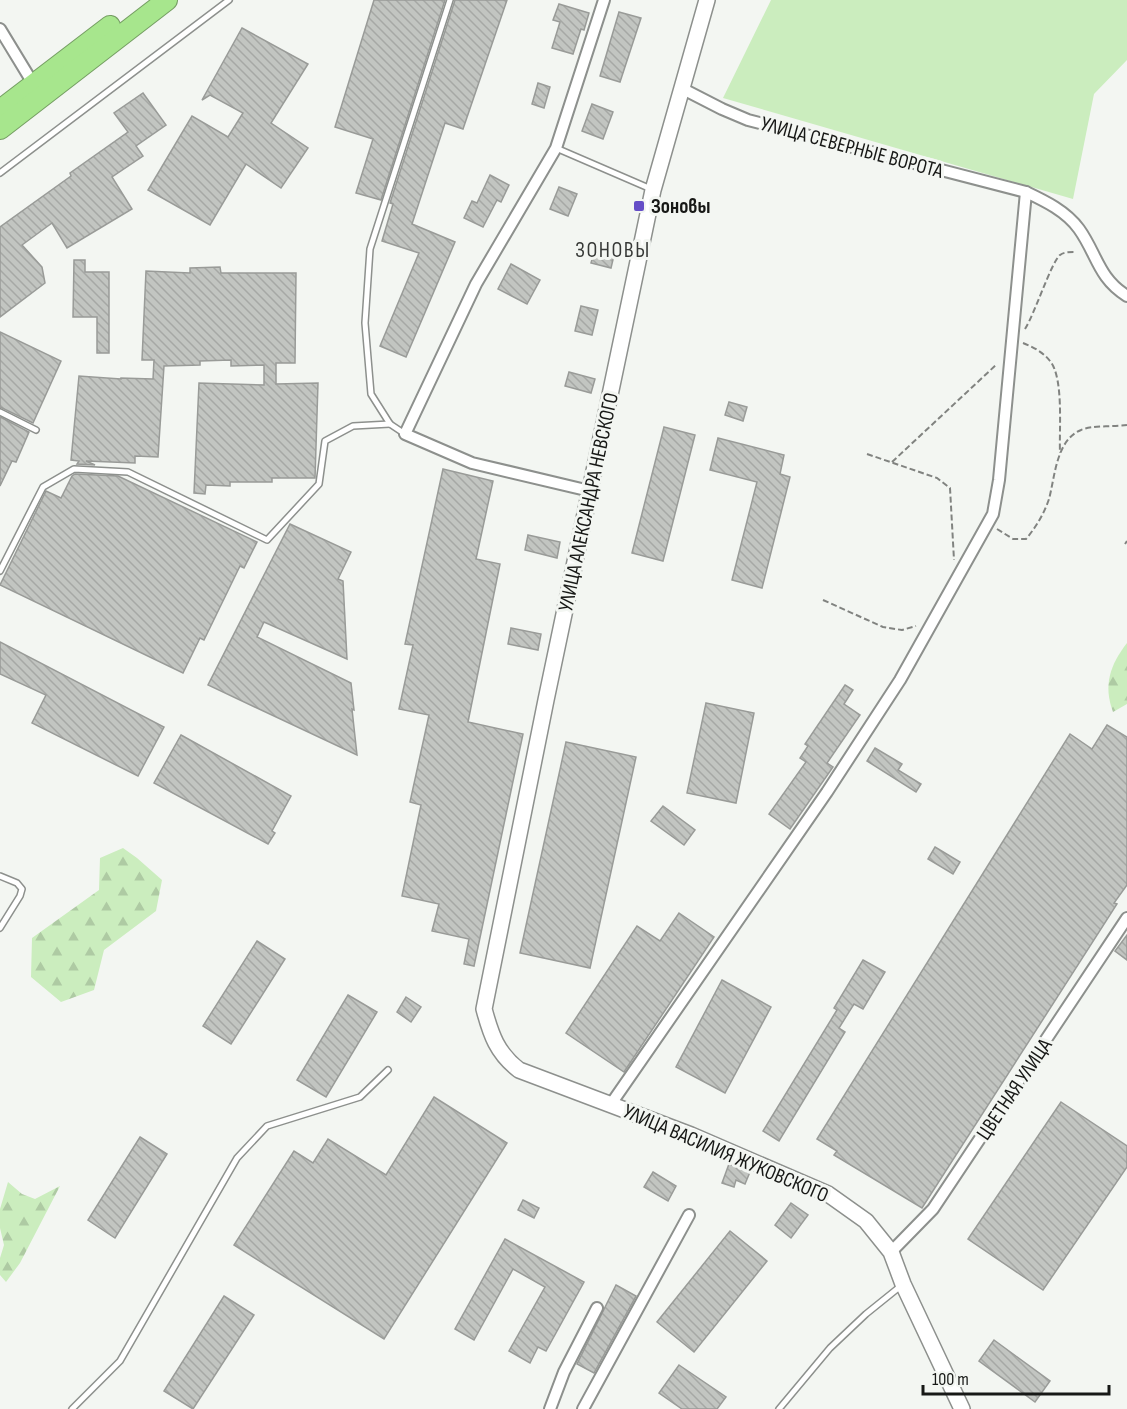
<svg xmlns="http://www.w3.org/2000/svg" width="1127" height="1409" font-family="'Sofia Sans Condensed',sans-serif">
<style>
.green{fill:#cbedbe}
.forest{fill:url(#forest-firs)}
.building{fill:url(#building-back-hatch);stroke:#999b98;stroke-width:1.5}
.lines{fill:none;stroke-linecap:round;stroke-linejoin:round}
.lane-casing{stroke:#8d908d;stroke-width:8}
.street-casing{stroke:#8d908d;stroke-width:14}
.secondary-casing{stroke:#8d908d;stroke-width:18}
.highway-casing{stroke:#759e63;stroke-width:22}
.path{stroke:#818380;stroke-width:2;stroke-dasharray:6 3;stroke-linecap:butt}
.lane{stroke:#fff;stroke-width:5}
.street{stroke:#fff;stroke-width:10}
.secondary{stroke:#fff;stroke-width:15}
.highway{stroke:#a7e68d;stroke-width:20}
.poi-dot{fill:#654ec7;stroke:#f3f6f2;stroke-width:2}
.labels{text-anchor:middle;stroke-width:6;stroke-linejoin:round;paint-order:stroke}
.street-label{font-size:21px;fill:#171816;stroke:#f3f6f2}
.poi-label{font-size:21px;font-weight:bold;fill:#171816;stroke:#f3f6f2;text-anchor:start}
.neighbourhood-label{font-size:22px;letter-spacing:1.5px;fill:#373937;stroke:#f3f6f2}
</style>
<defs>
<pattern id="forest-firs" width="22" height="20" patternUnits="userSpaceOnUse" patternTransform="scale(1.5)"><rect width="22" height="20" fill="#cbedbe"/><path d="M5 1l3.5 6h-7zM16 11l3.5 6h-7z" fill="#aecaa3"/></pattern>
<pattern id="building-back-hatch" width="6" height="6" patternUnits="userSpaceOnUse" patternTransform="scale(1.5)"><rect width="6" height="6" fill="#c2c5c1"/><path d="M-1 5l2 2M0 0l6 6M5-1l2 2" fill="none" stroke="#a6a8a5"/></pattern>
</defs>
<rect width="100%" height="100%" fill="#f3f6f2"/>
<!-- green -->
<polygon class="green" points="771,0 1127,0 1127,60 1094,94 1073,199 723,98"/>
<!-- forest -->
<g class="forest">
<path d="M 1127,643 L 1127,704 L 1113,712 C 1103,685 1110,665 1127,643 Z"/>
<polygon points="123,848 137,858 162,880 156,911 104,950 94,990 61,1002 31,977 32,938 99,890 100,858"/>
<polygon points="8,1182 22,1194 35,1199 60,1186 20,1263 6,1282 0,1275 0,1258 4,1245 0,1228 0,1209"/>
</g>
<!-- building -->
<g class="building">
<polygon points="374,0 445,0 381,200 356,193 373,139 335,127"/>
<polygon points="455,0 507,0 463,129 445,123 412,224 455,242 406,357 380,346 419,253 382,241 393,204 390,203"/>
<polygon points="559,4 589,13 584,30 581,29 573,54 552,48 560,22 553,20"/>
<polygon points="619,12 641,18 620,82 600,76"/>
<polygon points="242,28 308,64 271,123 308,148 281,188 246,164 210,225 148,190 192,116 228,137 243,113 210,95 202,100"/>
<polygon points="538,83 550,87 544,108 532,104"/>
<polygon points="143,93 166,125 136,146 143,156 112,177 132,209 67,248 52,223 22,245 42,267 45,283 0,317 0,227 71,176 70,173 128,132 114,113"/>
<polygon points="592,104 613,112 603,139 582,131"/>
<polygon points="490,175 509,185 501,202 497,200 483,227 464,218 472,201 477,203"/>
<polygon points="559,187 577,194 568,216 550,209"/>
<polygon points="597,242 616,247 611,268 591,263"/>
<polygon points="74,260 85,260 85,272 109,272 109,353 97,353 97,317 73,317"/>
<polygon points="511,264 540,280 527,304 498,289"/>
<polygon points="220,267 221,273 296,273 295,363 276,363 276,384 318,383 315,478 272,478 272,482 230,482 230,486 206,485 205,494 194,493 199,383 264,385 264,365 231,366 231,360 200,361 200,365 164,366 158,457 135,456 135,463 86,461 95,465 77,464 79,461 71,460 79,376 121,379 121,378 153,379 154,360 142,360 146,271 190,273 190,268"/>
<polygon points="581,306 598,310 592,335 575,331"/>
<polygon points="0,332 61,361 33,423 0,407"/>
<polygon points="569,372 595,379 591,393 565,386"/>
<polygon points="729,402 747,407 743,421 725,415"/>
<polygon points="0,417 29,432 16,462 12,461 0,486"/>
<polygon points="664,427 695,435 663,561 632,553"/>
<polygon points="718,438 784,455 780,474 790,477 762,588 732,580 757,482 710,470"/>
<polygon points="443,469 493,481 476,559 500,564 468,722 523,734 474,966 464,964 469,939 432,931 439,904 402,896 421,805 410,802 429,715 399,709 413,645 405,644"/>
<polygon points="75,474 118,476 257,542 244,568 240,566 204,640 200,638 183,673 0,585 46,491 61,498 72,476"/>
<polygon points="290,524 351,552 338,579 343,581 347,659 264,622 257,637 351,683 354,710 352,709 357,755 208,685"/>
<polygon points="528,535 560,542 557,558 525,550"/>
<polygon points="511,628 541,634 538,650 508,644"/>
<polygon points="0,642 164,727 138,776 32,723 46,695 0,674"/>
<polygon points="845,685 853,690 844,704 860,715 827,763 833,767 790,829 769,814 806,762 800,758 808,746 805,744"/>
<polygon points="706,703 754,713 736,803 687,793"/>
<polygon points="1107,725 1127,737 1127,885 1114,903 1117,904 922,1208 834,1155 837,1151 817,1139 1070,734 1092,749"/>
<polygon points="181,735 291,796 272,831 275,833 268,844 154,783"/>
<polygon points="566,742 636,757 590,968 520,953"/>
<polygon points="875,748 902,764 898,770 921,784 916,792 867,761"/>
<polygon points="663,806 695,830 684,845 651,821"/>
<polygon points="935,847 960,862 953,874 928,859"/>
<polygon points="679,913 714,937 624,1072 566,1033 637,926 660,941"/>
<polygon points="1127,935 1127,960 1115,951"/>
<polygon points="257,941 285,959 231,1044 203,1026"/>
<polygon points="863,960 885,972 863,1009 854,1004 839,1028 845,1032 779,1141 763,1131 837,1010 834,1008"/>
<polygon points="722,980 771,1007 725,1093 676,1067"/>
<polygon points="348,995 377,1012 326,1097 297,1080"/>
<polygon points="406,997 421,1007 411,1022 397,1012"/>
<polygon points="434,1097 507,1143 384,1339 234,1245 294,1151 313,1163 328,1139 386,1175"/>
<polygon points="1061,1102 1127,1146 1127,1167 1043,1290 968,1239"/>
<polygon points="140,1137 167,1154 115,1238 88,1220"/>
<polygon points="729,1164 750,1172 745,1184 736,1180 734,1187 722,1183"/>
<polygon points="653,1172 676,1186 668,1201 644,1187"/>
<polygon points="523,1200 539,1208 534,1218 518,1210"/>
<polygon points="791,1203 808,1215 791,1238 775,1225"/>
<polygon points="730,1231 767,1261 694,1352 657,1322"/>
<polygon points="505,1239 584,1282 546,1351 538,1347 530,1363 509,1351 545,1287 513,1269 474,1340 455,1329"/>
<polygon points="616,1285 636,1296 594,1373 577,1364"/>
<polygon points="224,1296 254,1315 193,1409 164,1391"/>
<polygon points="994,1340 1050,1381 1035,1402 979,1361"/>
<polygon points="679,1365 726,1397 717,1409 682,1409 659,1393"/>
</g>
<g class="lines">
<!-- lane casing -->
<g class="lane-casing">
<g id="lane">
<polyline points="556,148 651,189"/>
<polyline points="0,173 229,0"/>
<polyline points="0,412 36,430"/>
<polyline points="405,434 390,424 371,394 365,323 370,249 450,0"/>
<polyline points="0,571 43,487 74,469 128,472 267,540 319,484 325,441 353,426 390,424"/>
<polyline points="0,876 17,883 22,889 20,896 0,928"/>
<polyline points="72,1409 120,1361 237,1158 267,1126 360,1097 388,1070"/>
<polyline points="779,1409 830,1348 866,1314 902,1285"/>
</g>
</g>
<!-- street casing -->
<g class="street-casing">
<g id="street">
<polyline points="0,29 34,85"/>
<path d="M 683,89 L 722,109 L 748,120 L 1026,192 C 1045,201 1066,211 1079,229 C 1097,254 1098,278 1127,296"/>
<polyline points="590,491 472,463 405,434 476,284 556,148 604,0"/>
<polyline points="611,1104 827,792 900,680 993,514 999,480 1026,192"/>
<polyline points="891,1252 933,1209 1127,918"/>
<polyline points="550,1409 564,1372 597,1308"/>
<polyline points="583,1409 689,1215"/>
</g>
</g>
<!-- secondary casing -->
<g class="secondary-casing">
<path id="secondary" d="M 707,0 L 653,190 L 546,700 L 484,1009 C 491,1035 497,1053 519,1070 L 691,1135 L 828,1194 L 866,1221 L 891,1252 L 903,1284 L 962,1409"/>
</g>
<!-- highway casing -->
<g class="highway-casing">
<g id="highway">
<polyline points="0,110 110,26"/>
<polyline points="0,129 167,0"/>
</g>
</g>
<!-- path -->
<g class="path">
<path d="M 1025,329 C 1035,313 1051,263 1060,255 C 1064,252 1070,252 1074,252"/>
<path d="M 1023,343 C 1033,347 1043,352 1050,361 C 1064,378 1059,430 1060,453"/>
<polyline points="867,454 937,478 950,488 954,560"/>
<polyline points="892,462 997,364"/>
<path d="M 997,529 L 1013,539 L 1026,539 C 1036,527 1044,514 1049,499 C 1055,477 1056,440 1081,430 C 1092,425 1114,427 1127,425"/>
<polyline points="1125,544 1127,541"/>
<polyline points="823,600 883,627 902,630 916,626"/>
</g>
<!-- lane -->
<use href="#lane" class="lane"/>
<!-- street -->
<use href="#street" class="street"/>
<!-- secondary -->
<use href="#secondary" class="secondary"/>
<!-- highway -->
<use href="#highway" class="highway"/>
</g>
<!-- markers -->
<rect class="poi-dot" x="633" y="200" width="12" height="12" rx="3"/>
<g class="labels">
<!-- street labels -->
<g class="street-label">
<text transform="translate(852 147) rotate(15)" y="7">УЛИЦА СЕВЕРНЫЕ ВОРОТА</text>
<text transform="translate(588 502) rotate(-78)" y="7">УЛИЦА АЛЕКСАНДРА НЕВСКОГО</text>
<text transform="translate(1014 1089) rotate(-56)" y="7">ЦВЕТНАЯ УЛИЦА</text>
<text transform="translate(726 1153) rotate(23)" y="7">УЛИЦА ВАСИЛИЯ ЖУКОВСКОГО</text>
</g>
<!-- poi labels -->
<g class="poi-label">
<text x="651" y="213">Зоновы</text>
</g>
<!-- neighbourhood labels -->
<g class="neighbourhood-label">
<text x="613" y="257">ЗОНОВЫ</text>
</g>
</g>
<!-- scale -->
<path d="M923 1385v9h186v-9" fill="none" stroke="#171816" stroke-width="3"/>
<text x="932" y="1385" font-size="18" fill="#171816" stroke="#f3f6f2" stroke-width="4.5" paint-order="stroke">100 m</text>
</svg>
